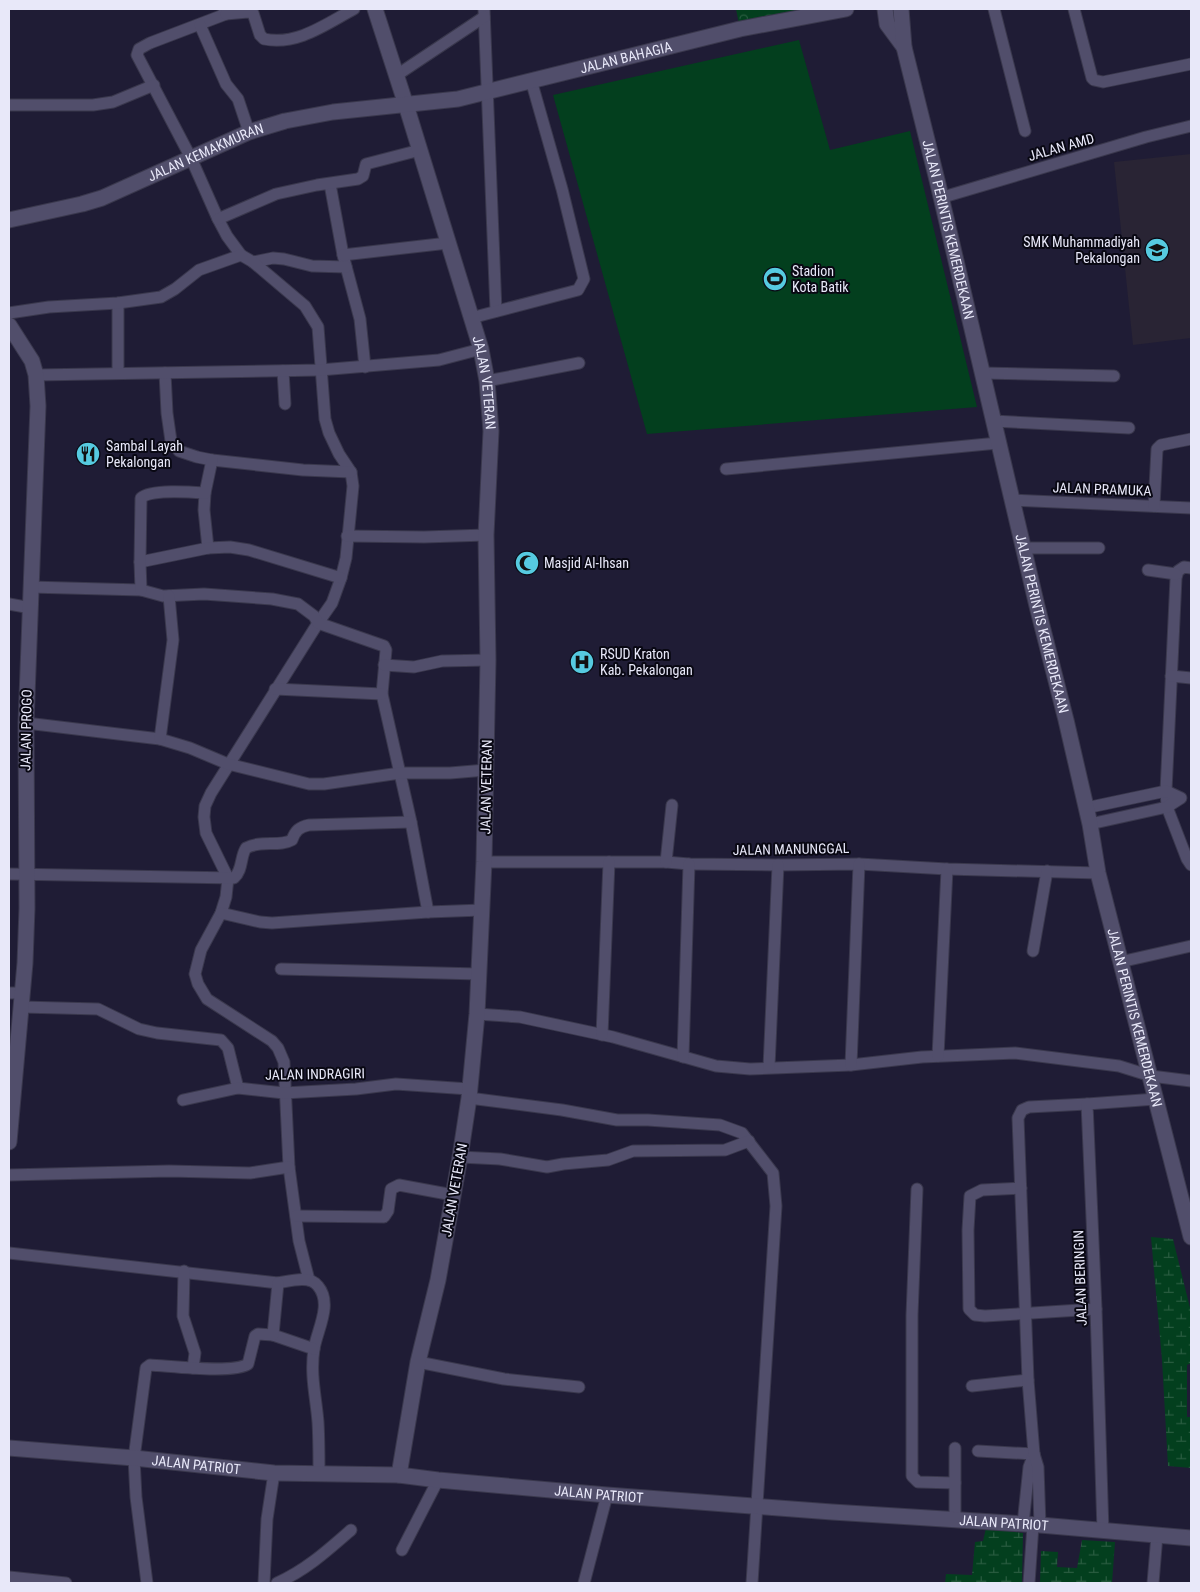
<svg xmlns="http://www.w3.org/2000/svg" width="1200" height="1592" font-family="'Roboto Condensed',sans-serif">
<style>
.education{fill:#292434}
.grass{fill:#033f1e}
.wetland{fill:url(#wetland-marsh)}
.park{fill:url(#park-crowns)}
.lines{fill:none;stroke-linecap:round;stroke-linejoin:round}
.minor-casing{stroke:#3a384d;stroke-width:13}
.tertiary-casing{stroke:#3a384d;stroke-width:17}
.minor{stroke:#514e6b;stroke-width:11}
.tertiary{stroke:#514e6b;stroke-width:15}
.labels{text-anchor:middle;stroke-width:4;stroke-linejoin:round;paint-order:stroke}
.street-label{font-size:14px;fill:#e8e8f9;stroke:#090813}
.poi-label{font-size:14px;fill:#e8e8f9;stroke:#090813;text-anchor:start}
</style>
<defs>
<pattern id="wetland-marsh" width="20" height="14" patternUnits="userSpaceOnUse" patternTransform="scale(1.25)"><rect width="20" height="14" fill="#033f1e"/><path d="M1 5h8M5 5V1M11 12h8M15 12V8" fill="none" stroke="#285b3f"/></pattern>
<pattern id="park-crowns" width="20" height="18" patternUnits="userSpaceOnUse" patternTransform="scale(1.25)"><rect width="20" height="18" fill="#033f1e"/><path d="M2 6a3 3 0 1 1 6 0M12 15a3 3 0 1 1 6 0" fill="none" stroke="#285b3f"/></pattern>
</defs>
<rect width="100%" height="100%" fill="#1f1c35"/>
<!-- education -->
<polygon class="education" points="1191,154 1191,338 1133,345 1114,162"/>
<!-- grass -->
<polygon class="grass" points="799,40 830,150 910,131 977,407 647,434 553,95"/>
<!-- wetland -->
<g class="wetland">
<polygon points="1151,1237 1173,1239 1191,1312 1191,1363 1187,1365 1187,1417 1191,1417 1191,1468 1168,1466 1162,1360"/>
<polygon points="986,1528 1023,1533 1022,1582 945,1583 946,1574 972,1575 975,1542 983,1541"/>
<polygon points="1082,1540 1115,1542 1112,1583 1040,1583 1041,1551 1058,1552 1057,1567 1077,1568"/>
</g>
<!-- park -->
<polygon class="park" points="736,9 852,9 740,29"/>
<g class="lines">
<!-- minor casing -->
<g class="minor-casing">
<g id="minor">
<polyline points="224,9 226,14 150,43 139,49 137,55 191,158 218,219 227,236 241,255"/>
<polyline points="484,9 496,311"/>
<polyline points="994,9 1025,131"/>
<polyline points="1074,9 1092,78 1094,80 1103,82 1191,64"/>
<path d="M 226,14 L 248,12 L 253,13 L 260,35 L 264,39 C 297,46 326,24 354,9"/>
<polyline points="200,25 226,84 238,99 249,132"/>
<polyline points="397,75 484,17"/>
<polyline points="9,105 93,105 113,102 154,85"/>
<polyline points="330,184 343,255 360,319 365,367"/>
<polyline points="940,198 1146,137 1191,126"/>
<polyline points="218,219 276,194 317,185 358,179 363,176 366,164 420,150"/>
<polyline points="343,255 448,243"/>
<polyline points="253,262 273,258 284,259 312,266 346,267"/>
<polyline points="118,303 118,373"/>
<polyline points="9,313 49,307 118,303 161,297 175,289 199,270 241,255 253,262 305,306 318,327 325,419 329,433 339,454 351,472 353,486 346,558 341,578 332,603 318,623 211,793 205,806 204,817 206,833 228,878 226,897 221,913 201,950 195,974 198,984 207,999 272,1041 278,1048 284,1062 289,1167 299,1241 309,1280"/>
<polyline points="471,318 578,290 584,279 562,189 531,80"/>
<polyline points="283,371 285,404"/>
<polyline points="165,373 167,413 171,441 179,451 197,457 212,460 303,470 351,472"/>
<polyline points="982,373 1114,376"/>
<polyline points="36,375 320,370 439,360 481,349"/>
<polyline points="487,381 579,363"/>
<polyline points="993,421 1129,428"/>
<polyline points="726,469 998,443"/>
<polyline points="205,493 204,510 208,548"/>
<polyline points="1012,500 1191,508"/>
<polyline points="1154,506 1157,449 1161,445 1191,439"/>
<polyline points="347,536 424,537 486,535"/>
<polyline points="1023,548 1099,548"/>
<polyline points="140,562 208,548 230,547 249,550 341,578"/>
<polyline points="1191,568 1184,567 1178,571 1176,578 1166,791 1167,807 1187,859 1191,865"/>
<polyline points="1148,570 1176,574"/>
<polyline points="30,587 141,590 163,596 204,594 272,599 298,604 314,616 318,623 384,646 386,650 382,694 411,822 428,912"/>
<path d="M 141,590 L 140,562 L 141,498 C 151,489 191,492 205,493 L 212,460"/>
<polyline points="9,604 31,608"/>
<polyline points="384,665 414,667 442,661 488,660"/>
<polyline points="1171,676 1191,678"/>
<polyline points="275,689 382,694"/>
<polyline points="26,723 160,739 190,748 228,764 309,784 324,784 400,773 450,773 486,770"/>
<polyline points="160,739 173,640 169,596"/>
<polyline points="1086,808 1166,791 1181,798 1167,807 1090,824"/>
<polyline points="484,862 666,862 689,864 778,865 859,864 947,869 1098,873"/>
<polyline points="666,862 672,805"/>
<path d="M 9,874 L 234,878 C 243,870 240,857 246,848 C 260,840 280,847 292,840 C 295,831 299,827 309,825 L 411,822"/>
<polyline points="221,913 260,922 272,923 428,912 482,910"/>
<polyline points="1033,951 1047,871"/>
<polyline points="1120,962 1191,946"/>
<polyline points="281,969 479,974"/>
<polyline points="9,993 22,993"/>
<polyline points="22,1007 98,1009 139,1029 157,1033 221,1040 228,1048 238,1088 284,1093 356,1089 396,1084 469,1089"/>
<polyline points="477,1014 520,1017 613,1037 716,1066 750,1069 851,1065 922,1057 1015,1053 1119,1066 1151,1076 1191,1081"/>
<polyline points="602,1035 609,862"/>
<polyline points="938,1056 947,869"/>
<polyline points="683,1057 689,864"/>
<polyline points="851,1065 859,864"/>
<polyline points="769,1067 778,865"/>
<polyline points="469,1098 562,1110 617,1120 648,1120 720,1125 742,1133 773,1173 776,1206 752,1583"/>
<polyline points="183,1100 238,1088"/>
<polyline points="460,1157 500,1159 547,1167 563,1164 608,1160 633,1151 725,1150 749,1141"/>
<polyline points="9,1175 169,1171 250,1173 289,1167"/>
<polyline points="1021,1188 982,1190 970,1196 968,1230 969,1309 975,1315 985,1316 1096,1309"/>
<polyline points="917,1189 912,1315 912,1476 918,1482 955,1483"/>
<polyline points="296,1216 384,1217 388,1211 391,1189 399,1185 453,1195"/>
<path d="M 9,1253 L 278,1283 C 290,1281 310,1275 318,1286 C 333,1304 317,1330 314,1349 C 310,1375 316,1397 318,1422 C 319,1439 319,1456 319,1472"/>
<polyline points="184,1271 183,1316 195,1353 193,1368"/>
<polyline points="273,1335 314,1349"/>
<polyline points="418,1362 504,1379 579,1387"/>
<polyline points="972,1386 1028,1380"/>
<polyline points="978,1451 1034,1454"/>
<polyline points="955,1520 955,1448"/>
<polyline points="1023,1524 1029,1467 1034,1454"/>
<polyline points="1040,1525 1038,1467 1034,1454 1028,1380 1018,1118 1022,1110 1029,1107 1087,1104"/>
<polyline points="1103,1531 1096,1309 1087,1104 1156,1099"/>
<polyline points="402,1550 438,1480"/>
<polyline points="9,1577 66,1583"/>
<path d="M 147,1583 L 136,1497 L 134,1458 L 146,1368 L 150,1365 C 171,1366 233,1374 248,1364 L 255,1336 L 258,1334 L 273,1335 L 278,1283"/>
<polyline points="264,1583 267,1519 274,1473"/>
<path d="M 277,1583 C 306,1570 327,1551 351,1530"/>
<polyline points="584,1583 607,1495"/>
<polyline points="1029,1583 1033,1525"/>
<polyline points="1153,1583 1157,1535"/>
</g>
</g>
<!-- tertiary casing -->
<g class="tertiary-casing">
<g id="tertiary">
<path id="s1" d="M 375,9 L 406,105 L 481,349 L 487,381 L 491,431 L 486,535 L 488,660 L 484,862 L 477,1014 L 469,1098 L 460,1157 L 438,1280 L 418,1362 L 399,1475"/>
<polyline points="885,9 887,24 904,47"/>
<path id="s2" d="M 901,9 L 904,47 L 938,184 L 1037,606 L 1066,720 L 1090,824 L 1098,873 L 1191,1237"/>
<path id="s3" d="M 9,220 L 82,204 L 102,198 L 249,132 L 285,121 L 333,112 L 458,99 L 740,29 L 846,9"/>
<polyline points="9,325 32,361 36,375 38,406 26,723 27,908 25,963 9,1142"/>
<path id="s4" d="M 9,1448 L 134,1458 L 274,1473 L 399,1475 L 438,1480 L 607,1495 L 832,1512 L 1040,1525 L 1191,1538"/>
</g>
</g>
<!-- minor -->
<use href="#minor" class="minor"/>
<!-- tertiary -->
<use href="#tertiary" class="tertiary"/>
</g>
<!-- icons -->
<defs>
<g id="school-disc" transform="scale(1.25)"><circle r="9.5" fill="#56cae0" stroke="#090813"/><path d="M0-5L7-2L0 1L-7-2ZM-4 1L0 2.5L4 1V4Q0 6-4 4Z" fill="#111"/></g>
<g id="stadium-disc" transform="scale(1.25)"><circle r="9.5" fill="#56cae0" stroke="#090813"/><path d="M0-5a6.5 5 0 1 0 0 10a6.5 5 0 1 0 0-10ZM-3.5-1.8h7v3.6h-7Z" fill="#111"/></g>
<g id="restaurant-disc" transform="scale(1.25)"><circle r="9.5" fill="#56cae0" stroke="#090813"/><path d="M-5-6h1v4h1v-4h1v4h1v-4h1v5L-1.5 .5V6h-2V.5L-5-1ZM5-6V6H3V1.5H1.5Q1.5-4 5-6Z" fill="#111"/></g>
<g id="mosque-disc" transform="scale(1.25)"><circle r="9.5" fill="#56cae0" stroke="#090813"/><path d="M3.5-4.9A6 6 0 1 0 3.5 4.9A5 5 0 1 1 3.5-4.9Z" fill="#111"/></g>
<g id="hospital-disc" transform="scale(1.25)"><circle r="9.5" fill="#56cae0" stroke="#090813"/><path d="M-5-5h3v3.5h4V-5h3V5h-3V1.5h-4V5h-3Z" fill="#111"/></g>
</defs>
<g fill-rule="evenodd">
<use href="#school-disc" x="1157" y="250"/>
<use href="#stadium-disc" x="775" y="279"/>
<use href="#restaurant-disc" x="88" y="454"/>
<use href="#mosque-disc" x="527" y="563"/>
<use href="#hospital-disc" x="582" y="662"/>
</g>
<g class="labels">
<!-- street labels -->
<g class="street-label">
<text dy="5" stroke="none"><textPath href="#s3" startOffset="642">JALAN BAHAGIA</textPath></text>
<text transform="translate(1061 147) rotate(-16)" y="5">JALAN AMD</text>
<text dy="5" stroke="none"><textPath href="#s3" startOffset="209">JALAN KEMAKMURAN</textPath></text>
<text dy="5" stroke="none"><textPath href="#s2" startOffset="226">JALAN PERINTIS KEMERDEKAAN</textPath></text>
<text dy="5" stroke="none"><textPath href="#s1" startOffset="390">JALAN VETERAN</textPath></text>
<text transform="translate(1102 489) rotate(2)" y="5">JALAN PRAMUKA</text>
<text dy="5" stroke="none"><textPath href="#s2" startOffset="631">JALAN PERINTIS KEMERDEKAAN</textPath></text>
<text transform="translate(26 730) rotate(-89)" y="5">JALAN PROGO</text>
<text transform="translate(486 787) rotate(-89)" y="5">JALAN VETERAN</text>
<text transform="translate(791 849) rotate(-1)" y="5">JALAN MANUNGGAL</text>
<text dy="5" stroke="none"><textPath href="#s2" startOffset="1036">JALAN PERINTIS KEMERDEKAAN</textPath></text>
<text transform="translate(315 1074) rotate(-1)" y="5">JALAN INDRAGIRI</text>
<text transform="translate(454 1190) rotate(-80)" y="5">JALAN VETERAN</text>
<text transform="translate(1080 1278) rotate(-92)" y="5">JALAN BERINGIN</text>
<text dy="5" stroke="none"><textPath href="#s4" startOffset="188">JALAN PATRIOT</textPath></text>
<text dy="5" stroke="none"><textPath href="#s4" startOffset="592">JALAN PATRIOT</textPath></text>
<text dy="5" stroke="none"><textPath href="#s4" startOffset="998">JALAN PATRIOT</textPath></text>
</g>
<!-- poi labels -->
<g class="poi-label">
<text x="1140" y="247" text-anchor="end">SMK Muhammadiyah<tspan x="1140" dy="16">Pekalongan</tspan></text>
<text x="792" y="276">Stadion<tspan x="792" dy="16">Kota Batik</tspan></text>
<text x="106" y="451">Sambal Layah<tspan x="106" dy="16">Pekalongan</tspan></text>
<text x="544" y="568">Masjid Al-Ihsan</text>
<text x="600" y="659">RSUD Kraton<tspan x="600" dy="16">Kab. Pekalongan</tspan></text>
</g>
</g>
<!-- border -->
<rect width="1200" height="1592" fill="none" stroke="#e8e8f9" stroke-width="20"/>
</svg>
